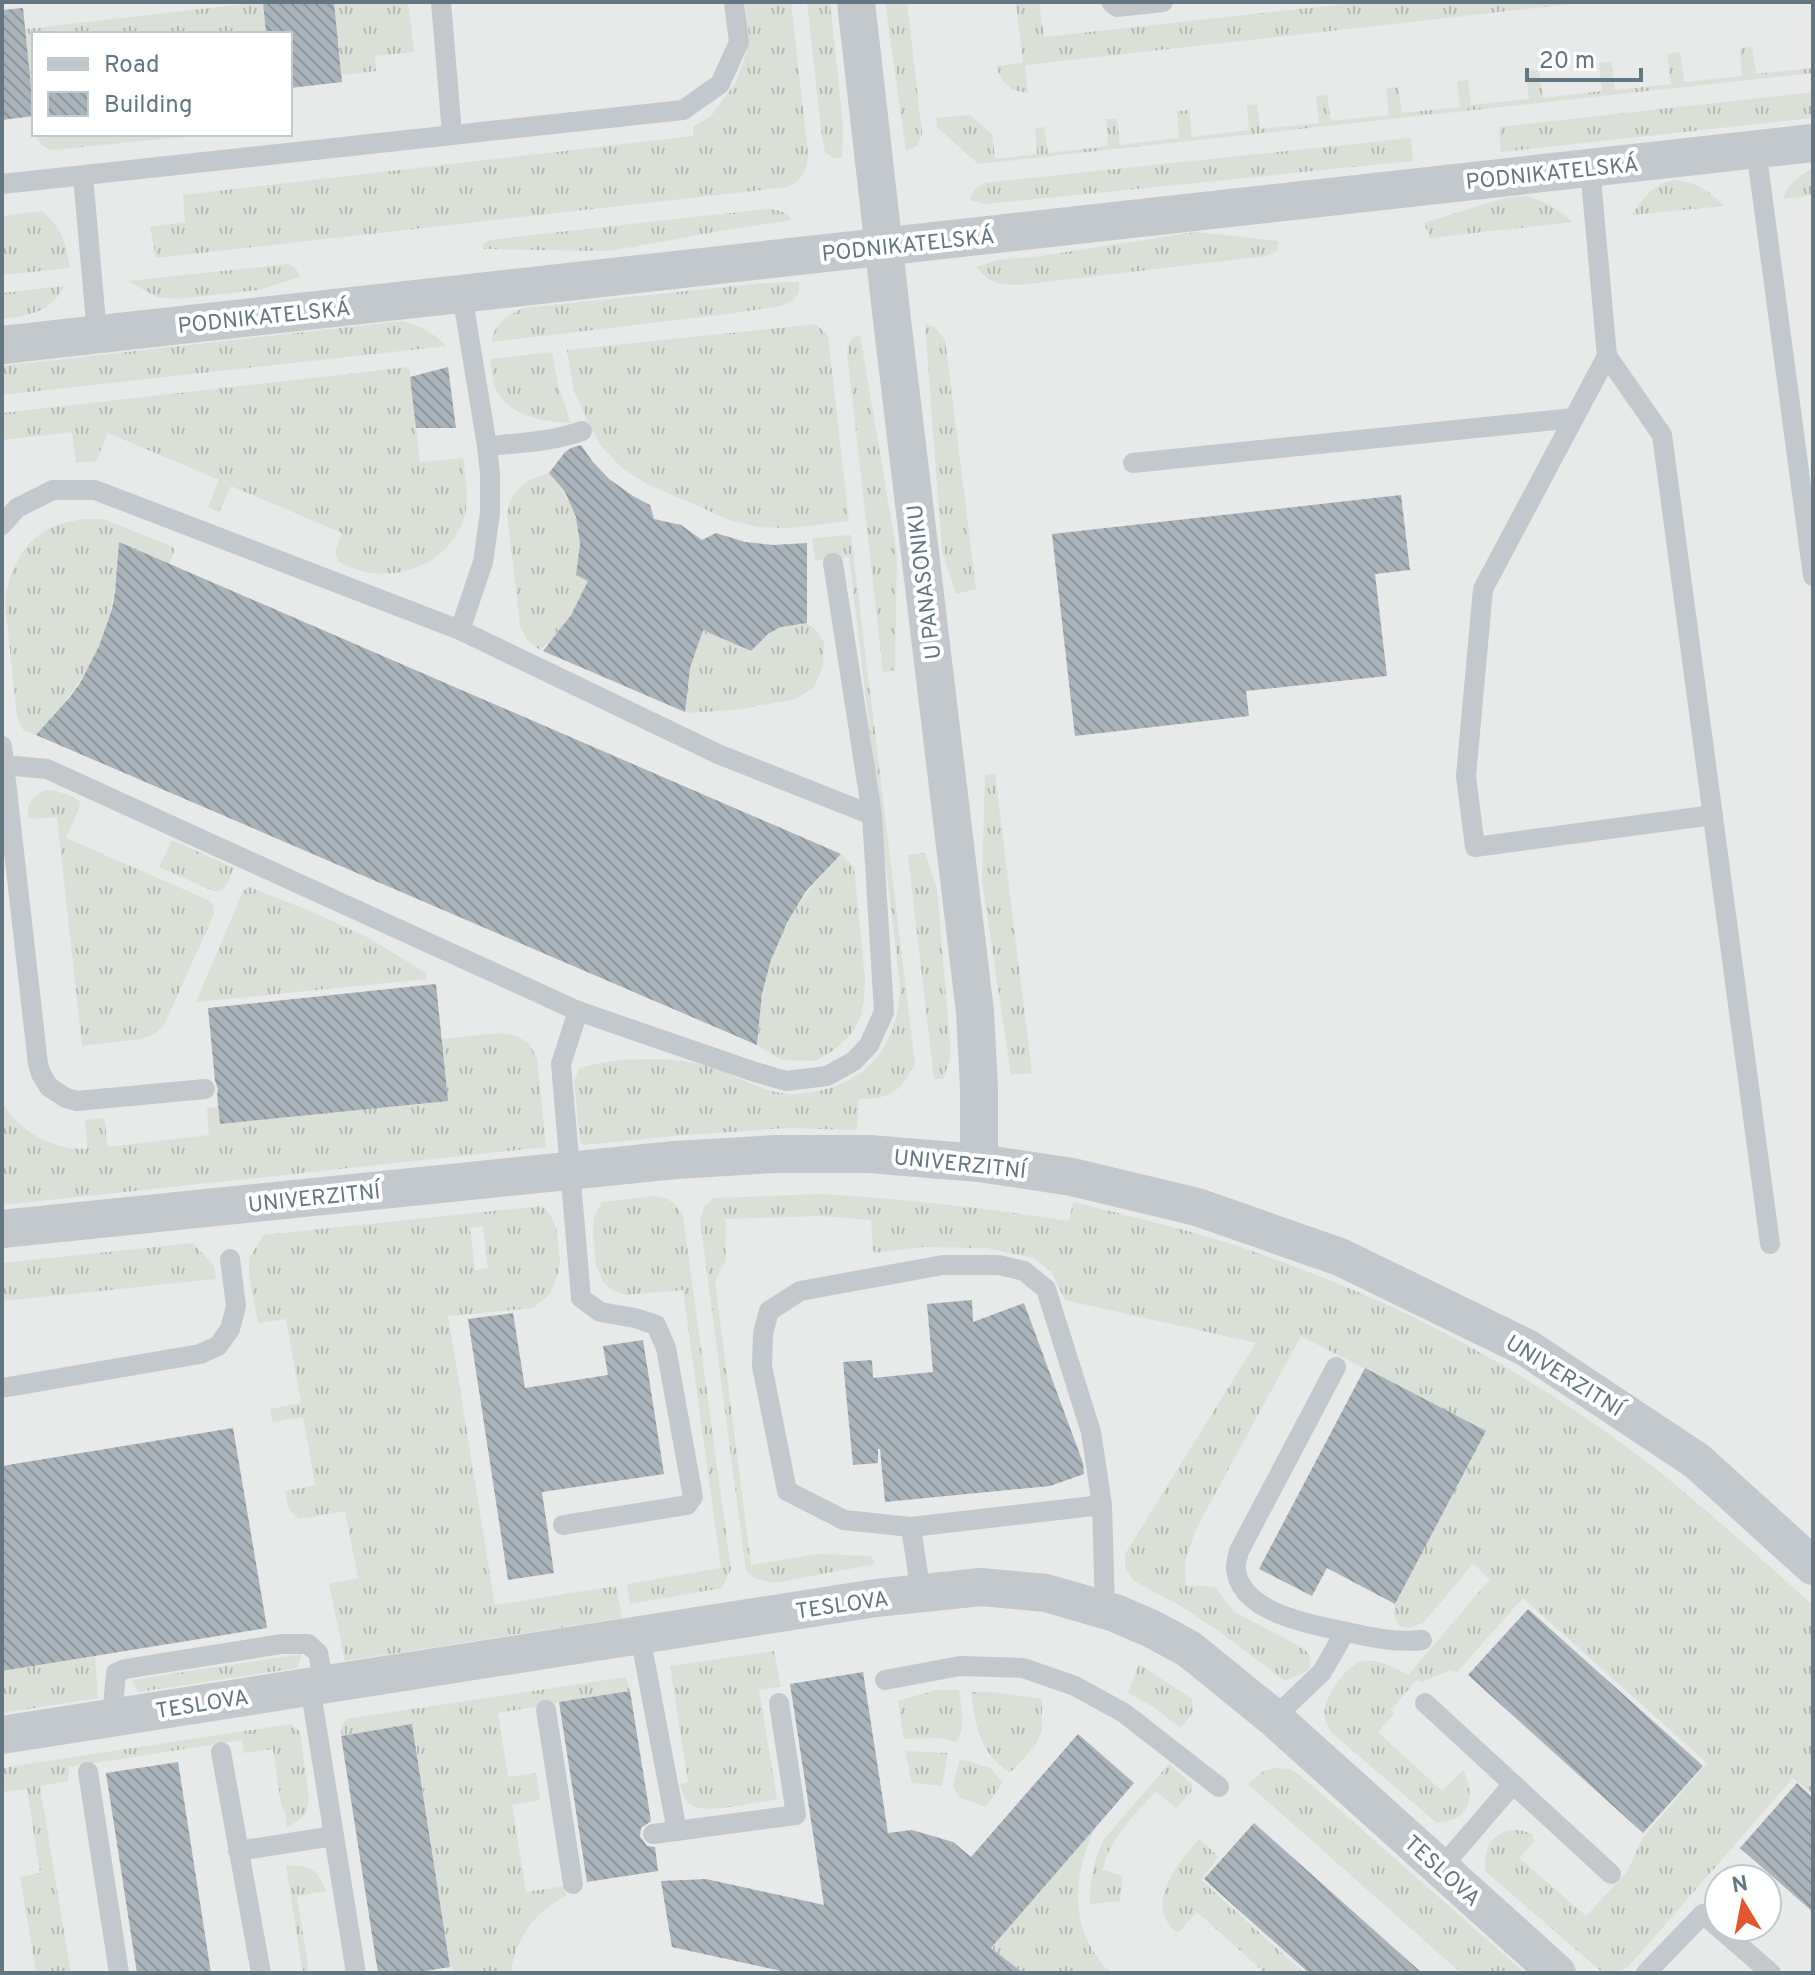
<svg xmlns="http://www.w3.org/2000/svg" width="1815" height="1975" font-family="Overpass,sans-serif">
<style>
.built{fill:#e8e9e9;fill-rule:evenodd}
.grass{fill:url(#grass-tufts);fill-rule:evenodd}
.building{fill:url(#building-back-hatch)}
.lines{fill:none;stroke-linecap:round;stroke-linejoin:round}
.service{stroke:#c3c8cc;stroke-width:20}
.minor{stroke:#c3c8cc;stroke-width:38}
.labels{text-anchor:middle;stroke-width:8;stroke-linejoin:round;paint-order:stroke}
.street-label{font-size:22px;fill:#657683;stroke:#fff}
</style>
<defs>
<pattern id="grass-tufts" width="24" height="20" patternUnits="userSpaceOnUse" patternTransform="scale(2)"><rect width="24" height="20" fill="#dadfd7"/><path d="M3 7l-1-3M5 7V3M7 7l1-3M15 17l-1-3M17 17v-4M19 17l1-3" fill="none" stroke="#b4b9b4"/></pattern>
<pattern id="building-back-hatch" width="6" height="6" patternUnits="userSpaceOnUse" patternTransform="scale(2)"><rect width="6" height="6" fill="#aab3b9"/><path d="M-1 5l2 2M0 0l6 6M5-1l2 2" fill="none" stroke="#8e969c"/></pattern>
</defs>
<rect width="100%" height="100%" fill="#fafaf8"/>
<!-- built -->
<path class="built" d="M 2,2 L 1813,2 L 1813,1973 L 2,1973 ZM 34,34 L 290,34 L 290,134 L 34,134 ZM 1719,1879 L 1767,1879 L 1767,1927 L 1719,1927 Z"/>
<!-- grass -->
<g class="grass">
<polygon points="263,2 266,34 34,34 34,112 25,29"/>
<polygon points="334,2 408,2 414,52 375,56 376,71 342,75"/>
<path d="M 745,2 L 791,2 L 808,153 C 808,170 803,179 788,187 L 156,258 L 150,227 L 185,222 L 183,195 L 693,136 L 693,127 L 711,116 L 736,82 L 745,57 L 749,37 Z"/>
<polygon points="807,2 830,2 843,125 842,158 833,158 825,152 822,137"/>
<polygon points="885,2 907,2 922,134 917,146 906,151"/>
<path d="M 1016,2 L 1039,2 L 1044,37 L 1364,2 L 1589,2 L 1025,65 L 1028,93 C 1010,91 1001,83 996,66 L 1023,63 Z"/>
<polygon points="1752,47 1756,74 1813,68 1813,73 978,164 937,127 936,118 970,115 992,134 995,159 1037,154 1035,128 1044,127 1048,153 1108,146 1106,119 1117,119 1120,145 1179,138 1177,111 1189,110 1192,137 1249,130 1247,105 1257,104 1260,129 1319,123 1316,96 1327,95 1331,121 1389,115 1386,88 1398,87 1402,113 1460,107 1457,81 1468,80 1471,105 1529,99 1526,71 1539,70 1543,98 1602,91 1599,63 1611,62 1615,90 1671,84 1667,54 1680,52 1684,82 1742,76 1740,48"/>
<polygon points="1813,92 1813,118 1501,152 1499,127"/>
<path d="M 37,134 L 213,134 L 52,150 C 43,147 38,144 37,134 Z"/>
<polygon points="1411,138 1413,161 1005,202 986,204 970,200 974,190 983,183"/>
<path d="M 1813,168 L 1813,195 L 1783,199 C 1788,184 1799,175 1813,168 Z"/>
<path d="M 1673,180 C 1697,182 1707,190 1724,206 L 1632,215 C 1643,198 1652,185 1673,180 Z"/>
<path d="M 1525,196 C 1544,200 1558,209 1572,222 L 1430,238 L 1424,223 L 1504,198 Z"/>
<path d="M 766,209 C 777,210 786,210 792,220 L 726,230 L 609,251 L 484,249 L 483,244 L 489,240 Z"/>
<path d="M 42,211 C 63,229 65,242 70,268 L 2,275 L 2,216 Z"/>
<path d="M 1196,232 L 1278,241 L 1277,251 L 1266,256 L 1020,285 C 998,285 991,284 976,267 L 997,260 L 1034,257 Z"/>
<polygon points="289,264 296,269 300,277 258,290 177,299 157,297 128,281"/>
<path d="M 799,282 L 799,292 L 793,300 L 781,306 L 728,314 L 491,342 C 497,321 504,318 523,308 L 764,283 Z"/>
<path d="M 64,286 C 52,312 28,316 2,319 L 2,293 Z"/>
<path d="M 402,321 C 421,326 433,333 447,346 L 2,395 L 2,366 Z"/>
<polygon points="816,324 828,336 849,521 790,528 758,527 732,521 647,484 622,468 601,446 586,418 574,391 567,350"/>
<polygon points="925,324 935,327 945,340 976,589 956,594 942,550"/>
<path d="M 860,335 L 897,555 L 895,670 L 883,672 L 847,352 C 849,343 850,338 860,335 Z"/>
<path d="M 552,352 L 558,385 L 571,423 C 541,421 507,417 494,385 C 492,377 491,367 490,359 Z"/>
<path d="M 409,367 L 420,462 L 463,458 C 466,480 471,505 461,526 C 440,572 380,587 338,561 L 335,551 L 342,533 L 231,486 L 219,512 L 208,507 L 219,480 L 108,433 L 96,461 L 76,463 L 72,432 L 2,440 L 2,413 Z"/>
<path d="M 549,473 C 577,506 585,533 576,575 L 588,581 C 574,610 565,628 540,650 L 527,640 L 520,625 L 507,513 C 514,486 523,482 549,473 Z"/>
<path d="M 81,519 L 103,519 L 175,548 L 170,564 L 119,542 C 117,623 92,677 36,735 L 24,731 L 17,717 L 5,602 C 8,573 22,542 50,528 C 60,523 71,522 81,519 Z"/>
<path d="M 851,535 L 915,1064 C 901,1092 890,1099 859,1099 L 857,1130 L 788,1128 L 685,1135 L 583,1145 L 580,1141 L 574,1081 L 579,1069 C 609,1057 663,1057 695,1063 C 725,1069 751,1087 781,1093 C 791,1095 802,1094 812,1092 C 870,1083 899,1042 900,985 L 849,557 L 815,560 L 812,538 Z"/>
<path d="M 807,623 L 818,632 L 824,643 L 823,666 L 814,687 L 796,699 L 735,710 L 686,713 C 685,681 692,660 703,630 L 748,650 L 750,653 C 767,632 780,625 807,623 Z"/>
<polygon points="995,774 1032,1073 1011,1075 982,881 985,775"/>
<path d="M 45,790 C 56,790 70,794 79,801 L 80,806 L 66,838 L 208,900 L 213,904 L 214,914 L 164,1025 L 155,1034 L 141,1039 L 82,1046 L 57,817 L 34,819 L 29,817 C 24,804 34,796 45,790 Z"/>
<path d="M 172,840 L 234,868 C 229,879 227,893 213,891 L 159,867 Z"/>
<polygon points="925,853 937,889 950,1042 950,1059 943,1079 934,1079 908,855"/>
<path d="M 841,854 L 854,867 L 865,979 L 864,1001 L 861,1016 L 852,1033 L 834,1050 L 815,1061 L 782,1060 L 758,1046 C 760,965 784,911 841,854 Z"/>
<polygon points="249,887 310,911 369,938 426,973 427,979 196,1002 243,891"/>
<path d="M 499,1033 L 517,1036 L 529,1044 L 537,1058 L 546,1147 L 2,1205 L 2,1102 C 20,1132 52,1150 87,1149 L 85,1120 L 104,1118 L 108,1147 L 209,1135 L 207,1108 L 218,1107 L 220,1124 L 441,1039 Z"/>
<path d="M 822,1194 C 905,1199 986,1208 1069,1221 L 1073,1202 C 1132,1217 1192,1230 1249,1250 C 1301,1268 1361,1292 1411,1316 C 1501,1360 1589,1416 1667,1478 C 1717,1519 1765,1562 1813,1605 L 1813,1794 L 1793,1778 L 1628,1967 L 1616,1973 L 1603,1973 L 1486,1872 C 1480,1842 1503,1821 1532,1834 L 1534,1842 L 1519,1858 L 1586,1916 L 1627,1872 L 1642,1839 L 1707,1763 L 1523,1598 L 1457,1672 L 1450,1670 L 1422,1682 L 1416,1680 L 1391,1710 L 1394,1714 L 1378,1732 L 1442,1791 L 1463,1770 C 1471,1786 1475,1807 1456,1818 C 1451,1821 1442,1821 1437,1823 L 1331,1732 C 1327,1724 1323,1717 1325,1708 C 1327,1695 1346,1667 1359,1662 C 1376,1657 1394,1667 1408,1675 L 1490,1579 L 1473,1564 L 1423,1623 L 1409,1628 L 1399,1626 L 1394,1617 L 1395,1604 L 1486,1431 L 1301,1336 L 1196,1529 L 1185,1561 L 1186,1585 L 1215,1587 L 1234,1612 L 1303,1648 L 1309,1654 L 1310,1669 L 1285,1681 L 1221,1633 L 1179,1605 L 1134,1581 L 1125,1568 L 1125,1554 L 1256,1343 L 1065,1300 L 1051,1271 L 1033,1258 L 987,1248 L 921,1247 L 875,1253 L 873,1250 L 871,1220 L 822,1216 L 725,1219 L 726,1260 L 715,1281 L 751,1565 L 817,1554 L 871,1556 L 875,1564 L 774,1583 L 754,1578 L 746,1571 L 700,1219 L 704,1207 L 714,1198 Z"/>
<path d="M 655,1196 C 670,1198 676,1203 683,1216 L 731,1569 L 722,1588 L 630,1604 L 627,1584 L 721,1568 L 683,1290 L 626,1295 L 612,1290 L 603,1282 L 596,1265 L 593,1229 L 594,1217 L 602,1202 Z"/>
<path d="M 542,1206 L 551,1216 L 557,1232 L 560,1261 L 558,1274 L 550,1294 L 533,1308 L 448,1316 L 495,1605 L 616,1586 L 622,1618 L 345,1661 L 329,1584 L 358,1578 L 345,1511 L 300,1519 C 288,1513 287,1503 285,1491 L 315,1485 L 303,1417 L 273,1422 L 270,1409 L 301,1403 L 286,1319 L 258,1323 L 249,1275 L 249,1258 L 264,1235 ZM 483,1226 L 488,1268 L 475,1270 L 470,1228 Z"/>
<polygon points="193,1243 214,1266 216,1279 2,1301 2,1263"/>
<path d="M 774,1651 L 781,1686 L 759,1690 L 777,1799 C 758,1802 709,1814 693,1806 C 685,1802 682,1792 680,1784 L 688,1782 L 670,1666 Z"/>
<polygon points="302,1654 297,1668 138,1692 132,1680"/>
<polygon points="95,1656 98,1698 2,1713 2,1671"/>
<polygon points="1139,1664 1192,1699 1193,1713 1181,1728 1152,1706 1128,1693"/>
<path d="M 626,1677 L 630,1691 L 498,1713 L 508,1777 L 536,1773 L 540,1800 L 512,1805 L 526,1892 L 565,1886 L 566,1896 C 535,1912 517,1936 511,1971 L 499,1973 L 454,1973 L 452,1967 L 450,1967 L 413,1725 L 341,1736 L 342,1725 L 346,1719 Z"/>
<path d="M 936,1690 L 959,1690 C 961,1707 967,1728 956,1742 L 939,1738 L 904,1739 L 898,1701 Z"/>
<path d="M 971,1692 L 992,1692 L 1042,1699 L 1042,1731 L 1035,1746 L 1010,1773 C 978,1751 976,1727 971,1692 Z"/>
<path d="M 291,1724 L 300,1732 L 309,1799 C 307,1817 302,1819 287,1827 L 285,1811 L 281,1804 L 273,1749 L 244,1753 L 242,1740 L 69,1767 L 68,1781 L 40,1786 L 71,1973 L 36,1973 L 20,1877 L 40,1873 L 27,1789 L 2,1792 L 2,1768 Z"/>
<polygon points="905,1751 948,1753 942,1786 912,1783"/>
<polygon points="960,1759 990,1768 1003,1782 986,1807 959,1797 953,1786"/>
<path d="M 1169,1764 L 1192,1784 L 1191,1792 L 1176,1808 L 1156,1791 C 1136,1814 1108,1839 1103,1870 L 1123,1876 L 1120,1901 L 1090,1904 L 1091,1882 L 1095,1862 L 1103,1840 Z"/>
<polygon points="1275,1768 1290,1769 1300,1775 1525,1973 1461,1973 1248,1784 1264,1771"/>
<path d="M 1095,1828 C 1071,1879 1069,1932 1111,1973 L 1023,1973 L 991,1948 Z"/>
<path d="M 1199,1839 L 1219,1857 L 1201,1880 L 1304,1973 L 1265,1973 L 1197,1912 L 1180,1931 L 1176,1932 C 1143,1904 1179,1862 1199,1839 Z"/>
<path d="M 286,1866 C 310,1865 318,1869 326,1891 L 297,1896 L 309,1973 L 303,1973 Z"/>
</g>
<!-- building -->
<g class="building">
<polygon points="263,2 334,2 342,82 290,88 290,34 266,34"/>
<polygon points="23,8 34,116 2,120 2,10"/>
<polygon points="448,367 456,428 416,428 410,377"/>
<polygon points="581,445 592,461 609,479 633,496 650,505 654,519 681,525 702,540 716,533 745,542 773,545 807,543 807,623 781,627 768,634 751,651 703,630 690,668 685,712 543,651 571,615 588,581 576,575 580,544 576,517 565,492 549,473 565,452 571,448"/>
<polygon points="1401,495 1410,570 1375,574 1387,676 1246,691 1249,716 1075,736 1052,534"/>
<polygon points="119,542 841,854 806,891 787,923 771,960 762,994 757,1045 36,735 70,697 80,683 99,646 112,609 115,592"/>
<polygon points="436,984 448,1101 220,1124 217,1095 218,1089 215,1081 208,1008"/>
<polygon points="972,1300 973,1322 1024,1303 1083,1463 1084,1474 1050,1486 885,1502 880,1449 878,1449 878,1463 853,1465 843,1362 872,1360 873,1378 933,1372 927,1304"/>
<polygon points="513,1313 525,1388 608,1375 603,1346 643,1340 664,1474 542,1492 554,1573 508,1580 468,1319"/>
<polygon points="1365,1368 1486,1431 1395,1604 1327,1568 1312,1596 1259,1569"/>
<polygon points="233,1428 267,1628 2,1671 2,1466"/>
<polygon points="1528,1609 1703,1766 1643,1833 1468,1675"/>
<polygon points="863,1672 888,1833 912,1830 953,1842 971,1857 1078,1734 1134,1783 991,1948 1023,1973 834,1973 781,1971 672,1947 661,1881 706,1879 824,1905 790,1684"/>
<polygon points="630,1691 651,1821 641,1828 640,1836 647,1846 655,1847 658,1871 587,1882 559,1702"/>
<polygon points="412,1724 450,1967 413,1973 378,1973 341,1736"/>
<polygon points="178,1762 211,1973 137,1973 106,1773"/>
<polygon points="1797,1783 1813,1798 1813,1912 1740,1848"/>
<polygon points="1254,1823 1422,1973 1309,1973 1204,1879"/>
</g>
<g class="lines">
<!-- service -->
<g class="service">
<polyline points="441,2 452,134"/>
<polyline points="1111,2 1117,7 1163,2"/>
<polyline points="1756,149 1813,576"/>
<polyline points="1590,168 1607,356 1483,589 1466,776 1475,847 1713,815"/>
<polyline points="83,176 97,334"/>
<polyline points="2,184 683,110 720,84 739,42 734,2"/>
<polyline points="1607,356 1662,435 1770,1244"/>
<path d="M 487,446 C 519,443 551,442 582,431"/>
<polyline points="1133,463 1574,418"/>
<polyline points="2,525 17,508 53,490 95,490 460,630 718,754 872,815"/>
<polyline points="460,630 483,562 490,513 490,474 487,446 462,294"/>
<polyline points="2,746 38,1064 41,1074 49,1087 66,1098 77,1101 205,1089"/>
<polyline points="4,765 47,769 578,1011 755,1072 786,1081 827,1076 854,1061 869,1045 884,1012 872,815 833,563"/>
<path d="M 1336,1367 L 1239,1551 C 1238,1557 1235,1564 1236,1569 C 1240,1612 1309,1624 1342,1631 C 1369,1637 1394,1643 1422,1640"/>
<polyline points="2,1388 200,1354 218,1346 230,1329 236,1306 230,1259"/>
<polyline points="563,1525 687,1505 693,1497 666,1348 656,1325 635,1318 600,1312 581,1298 561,1064 578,1011"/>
<polyline points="911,1527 1102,1505"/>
<polyline points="921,1594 911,1527 844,1520 787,1491 762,1366 763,1333 769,1311 800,1291 943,1265 999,1265 1024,1271 1046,1289 1091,1432 1102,1505 1105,1610"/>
<polyline points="640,1636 677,1831"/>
<polyline points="885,1680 960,1666 1023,1668 1075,1686 1124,1713 1219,1787"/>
<polyline points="310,1686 356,1973"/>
<polyline points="1425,1703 1611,1874"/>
<polyline points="546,1710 573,1884"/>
<polyline points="112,1717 116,1673 125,1669 281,1644 308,1644 318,1653 324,1684"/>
<polyline points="1274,1718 1322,1672 1345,1632"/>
<polyline points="221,1752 261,1973"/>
<polyline points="88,1772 119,1973"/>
<polyline points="653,1834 796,1815 779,1703"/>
<polyline points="238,1851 334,1836"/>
<polyline points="1441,1868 1513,1784"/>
<polyline points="1646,1973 1703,1914 1771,1973"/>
</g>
<!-- minor -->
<g class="minor">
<polyline points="856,2 892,320 975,1012 979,1088 979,1163"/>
<polyline points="2,345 1813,143"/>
<polyline points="2,1229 675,1160 776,1154 869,1154 979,1163 1072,1177 1197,1207 1340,1257 1527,1348 1697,1461 1813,1566"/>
<polyline points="2,1735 876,1598 981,1587 1046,1593 1115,1613 1152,1629 1189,1649 1274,1718 1557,1973"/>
</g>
</g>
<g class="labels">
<!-- street labels -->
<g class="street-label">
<text transform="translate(1552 172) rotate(-6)" y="8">PODNIKATELSKÁ</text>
<text transform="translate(908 244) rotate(-6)" y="8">PODNIKATELSKÁ</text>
<text transform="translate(264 316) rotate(-6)" y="8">PODNIKATELSKÁ</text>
<text transform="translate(923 582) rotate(-97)" y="8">U PANASONIKU</text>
<text transform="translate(960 1163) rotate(6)" y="8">UNIVERZITNÍ</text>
<text transform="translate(314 1197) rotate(-6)" y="8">UNIVERZITNÍ</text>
<text transform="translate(1565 1375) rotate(32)" y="8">UNIVERZITNÍ</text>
<text transform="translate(842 1604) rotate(-8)" y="8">TESLOVA</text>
<text transform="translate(202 1703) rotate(-9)" y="8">TESLOVA</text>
<text transform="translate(1443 1870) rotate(42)" y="8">TESLOVA</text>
</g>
</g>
<!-- border -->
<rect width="1815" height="1975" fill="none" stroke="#657683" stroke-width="8"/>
<!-- legend -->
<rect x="32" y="32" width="260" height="104" fill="#ffffff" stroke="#c1c8cd" stroke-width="2"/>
<rect x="48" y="58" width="40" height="12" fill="#c3c8cc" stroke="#c1c8cd" stroke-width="2"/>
<text x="104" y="72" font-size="24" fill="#657683">Road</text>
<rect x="48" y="92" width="40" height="24" fill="url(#building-back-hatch)" stroke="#c1c8cd" stroke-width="2"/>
<text x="104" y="112" font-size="24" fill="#657683">Building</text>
<!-- north arrow -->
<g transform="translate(1743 1903) rotate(350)"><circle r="38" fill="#ffffff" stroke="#c1c8cd" stroke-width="2"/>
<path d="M0-6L14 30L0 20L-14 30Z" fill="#e4572e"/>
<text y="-12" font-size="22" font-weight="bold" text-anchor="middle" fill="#657683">N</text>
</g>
<!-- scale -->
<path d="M1527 68v12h114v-12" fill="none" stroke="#657683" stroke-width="4"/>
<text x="1539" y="68" font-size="24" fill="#657683" stroke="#ffffff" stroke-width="6" paint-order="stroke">20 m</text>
</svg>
